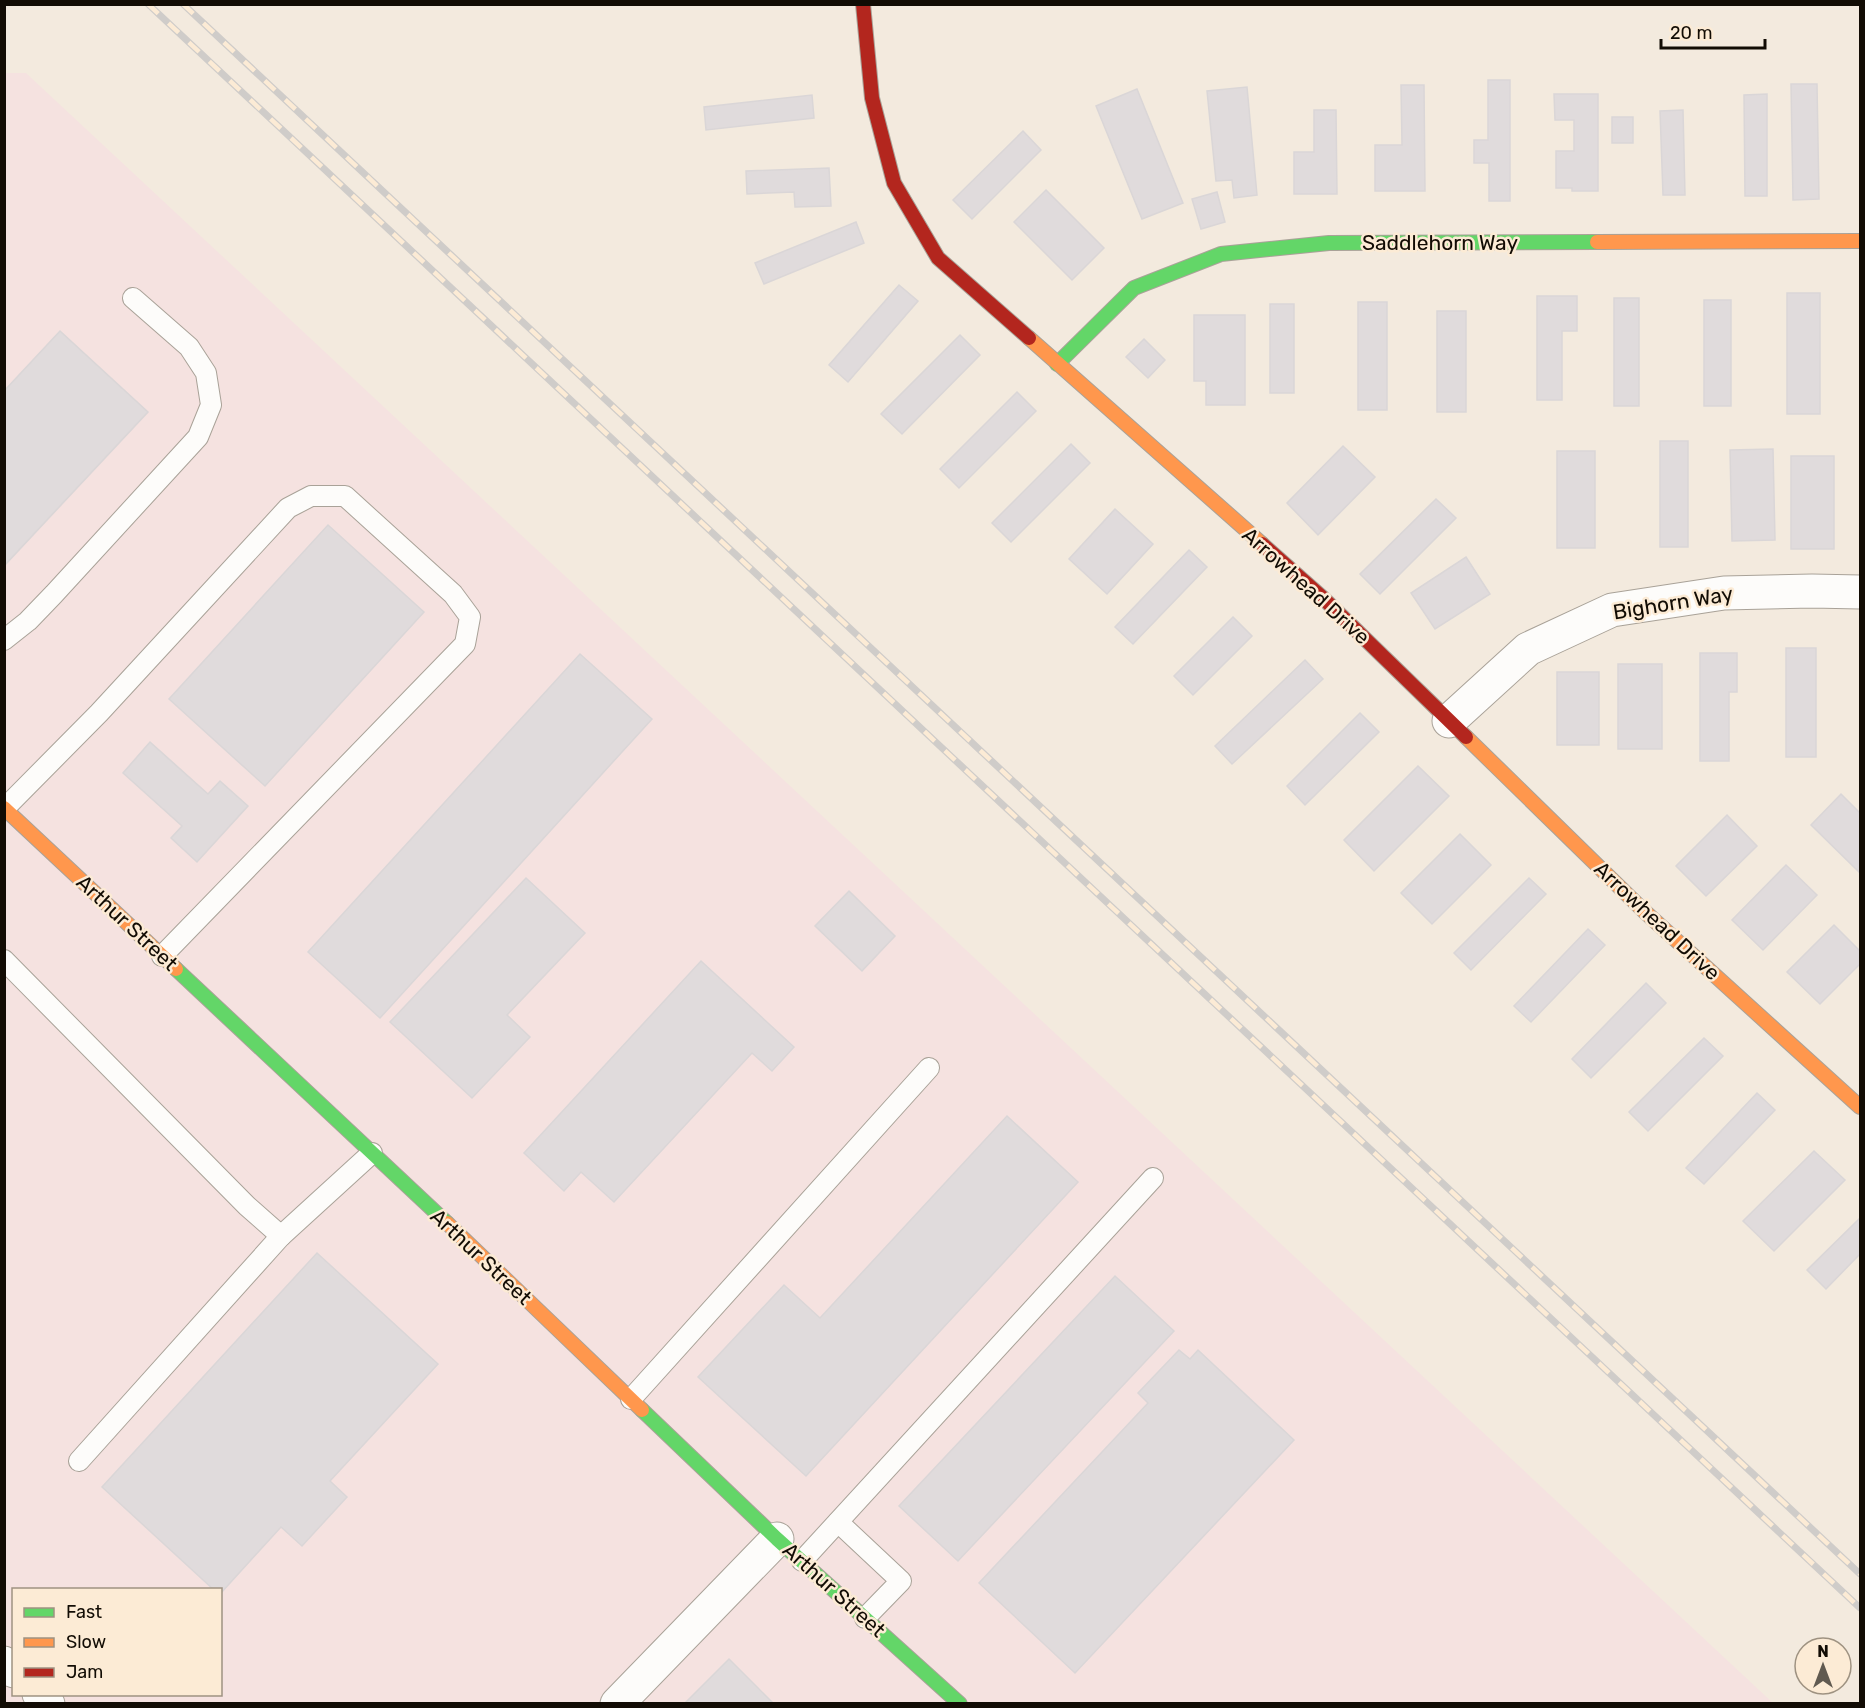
<svg xmlns="http://www.w3.org/2000/svg" width="1865" height="1708" font-family="Rubik,sans-serif">
<style>
.industrial{fill:#f5e2e0;fill-rule:evenodd}
.building{fill:#e0dbdc;stroke:#dad6d7;stroke-width:1.5}
.lines{fill:none;stroke-linecap:round;stroke-linejoin:round}
.lane-casing{stroke:#a9a298;stroke-width:22}
.street-casing{stroke:#a9a298;stroke-width:35}
.fast-casing{stroke:#a9a298;stroke-width:16}
.slow-casing{stroke:#a9a298;stroke-width:16}
.jam-casing{stroke:#a9a298;stroke-width:16}
.lane{stroke:#fdfcfa;stroke-width:20}
.street{stroke:#fdfcfa;stroke-width:33}
.fast{stroke:#63d668;stroke-width:14}
.slow{stroke:#ff974d;stroke-width:14}
.jam{stroke:#b3261e;stroke-width:14}
.rail-casing{stroke:#cfccc9;stroke-width:7}
.rail{stroke:#fcebd5;stroke-width:4.5;stroke-dasharray:14;stroke-linecap:butt}
.labels{text-anchor:middle;stroke-width:5;stroke-linejoin:round;paint-order:stroke}
.street-label{font-size:21px;fill:#120c04;stroke:#fcebd5}
</style>
<rect width="100%" height="100%" fill="#f3eade"/>
<!-- industrial -->
<path class="industrial" d="M 4,73 L 26,73 L 1773,1703 L 5,1703 ZM 14,1590 L 220,1590 L 220,1694 L 14,1694 Z"/>
<!-- building -->
<g class="building">
<polygon points="1488,80 1510,80 1510,201 1489,201 1489,163 1474,163 1474,140 1488,140"/>
<polygon points="1791,84 1817,84 1819,199 1793,200"/>
<polygon points="1401,85 1424,85 1425,191 1375,191 1375,145 1402,145"/>
<polygon points="1247,87 1257,195 1234,198 1232,180 1216,181 1207,91"/>
<polygon points="1137,89 1183,203 1142,219 1096,106"/>
<polygon points="1554,94 1598,94 1598,191 1572,191 1572,188 1556,188 1556,151 1574,151 1574,120 1555,120"/>
<polygon points="1767,94 1767,196 1745,196 1744,95"/>
<polygon points="812,95 814,118 706,130 704,107"/>
<polygon points="1314,110 1336,110 1337,194 1294,194 1294,152 1314,152"/>
<polygon points="1683,110 1685,195 1663,195 1660,111"/>
<rect x="1612" y="117" width="21" height="26"/>
<polygon points="1023,131 1041,150 972,219 953,200"/>
<polygon points="829,168 831,206 795,207 794,192 747,194 746,171"/>
<polygon points="1046,190 1104,248 1072,280 1014,222"/>
<polygon points="1217,192 1225,222 1201,229 1192,199"/>
<polygon points="856,222 864,243 764,284 755,263"/>
<polygon points="899,285 918,301 848,382 829,365"/>
<rect x="1787" y="293" width="33" height="121"/>
<polygon points="1537,296 1577,296 1577,331 1562,331 1562,400 1537,400"/>
<rect x="1614" y="298" width="25" height="108"/>
<rect x="1704" y="300" width="27" height="106"/>
<rect x="1358" y="302" width="29" height="108"/>
<rect x="1270" y="304" width="24" height="89"/>
<rect x="1437" y="311" width="29" height="101"/>
<polygon points="1194,315 1245,315 1245,405 1206,405 1206,381 1194,381"/>
<polygon points="60,331 148,412 4,566 4,391"/>
<polygon points="960,335 980,355 902,434 881,414"/>
<polygon points="1144,339 1165,360 1148,378 1126,357"/>
<polygon points="1017,392 1036,411 959,488 940,469"/>
<rect x="1660" y="441" width="28" height="106"/>
<polygon points="1071,444 1090,463 1011,542 992,523"/>
<polygon points="1343,446 1375,477 1318,535 1287,503"/>
<polygon points="1773,449 1775,540 1732,541 1730,450"/>
<rect x="1557" y="451" width="38" height="97"/>
<rect x="1791" y="456" width="43" height="93"/>
<polygon points="1436,499 1456,518 1380,594 1360,574"/>
<polygon points="1115,509 1153,544 1107,594 1069,559"/>
<polygon points="328,525 424,612 265,786 169,699"/>
<polygon points="1189,550 1207,567 1133,644 1115,627"/>
<polygon points="1466,557 1490,594 1435,629 1411,593"/>
<polygon points="1233,617 1252,636 1193,695 1174,676"/>
<rect x="1786" y="648" width="30" height="109"/>
<polygon points="1700,653 1737,653 1737,692 1729,692 1729,761 1700,761"/>
<polygon points="580,654 652,719 380,1018 308,952"/>
<polygon points="1305,660 1323,679 1232,764 1215,746"/>
<rect x="1618" y="664" width="44" height="85"/>
<rect x="1557" y="672" width="42" height="73"/>
<polygon points="1360,713 1379,732 1305,805 1287,786"/>
<polygon points="150,742 208,794 220,781 248,806 197,862 171,838 182,826 123,773"/>
<polygon points="1418,766 1449,796 1374,871 1344,840"/>
<polygon points="1841,794 1860,813 1860,873 1811,825"/>
<polygon points="1727,815 1757,846 1706,896 1676,866"/>
<polygon points="1460,834 1491,865 1432,924 1401,893"/>
<polygon points="1786,865 1817,895 1763,950 1732,920"/>
<polygon points="526,878 585,933 507,1015 530,1037 472,1098 390,1022"/>
<polygon points="1529,878 1546,894 1471,970 1454,953"/>
<polygon points="849,891 895,936 862,971 815,926"/>
<polygon points="1834,925 1860,951 1860,964 1820,1004 1787,972"/>
<polygon points="1588,929 1605,945 1531,1022 1514,1006"/>
<polygon points="701,961 794,1047 772,1071 752,1053 614,1202 581,1172 564,1191 524,1153"/>
<polygon points="1646,983 1666,1003 1591,1078 1572,1059"/>
<polygon points="1704,1038 1723,1056 1648,1131 1629,1112"/>
<polygon points="1757,1093 1775,1110 1704,1184 1686,1168"/>
<polygon points="1007,1116 1078,1182 806,1476 698,1377 784,1285 820,1318"/>
<polygon points="1814,1151 1845,1180 1774,1251 1743,1221"/>
<polygon points="1860,1218 1860,1254 1826,1289 1807,1270"/>
<polygon points="317,1253 438,1364 330,1481 347,1497 302,1546 281,1527 220,1594 220,1590 214,1590 102,1487"/>
<polygon points="1115,1276 1174,1331 958,1561 899,1506"/>
<polygon points="1179,1350 1190,1359 1198,1350 1294,1440 1075,1673 979,1583 1148,1403 1138,1393"/>
<polygon points="729,1659 774,1704 684,1704"/>
</g>
<g class="lines">
<!-- lane casing -->
<g class="lane-casing">
<g id="lane">
<polyline points="4,640 28,621 54,594 198,437 211,405 206,373 189,347 133,298"/>
<polyline points="5,808 99,713 288,508 311,496 345,496 453,594 470,617 465,644 162,956"/>
<polyline points="4,960 247,1206 281,1236 372,1153"/>
<polyline points="631,1399 929,1068"/>
<polyline points="79,1461 281,1236"/>
<polyline points="838,1522 901,1581 865,1618"/>
<polyline points="802,1561 1153,1178"/>
</g>
</g>
<!-- street casing -->
<g class="street-casing">
<g id="street">
<polyline points="1449,721 1528,649 1612,610 1724,593 1812,591 1860,592"/>
<polyline points="4,1663 14,1671"/>
<polyline points="39,1694 48,1704"/>
<polyline points="617,1704 777,1539"/>
</g>
</g>
<!-- fast casing -->
<g class="fast-casing">
<g id="fast">
<polyline points="1057,364 1134,288 1221,254 1329,243 1597,242"/>
<polyline points="176,969 447,1223"/>
<polyline points="642,1410 777,1539 960,1704"/>
</g>
</g>
<!-- slow casing -->
<g class="slow-casing">
<g id="slow">
<polyline points="1597,242 1860,241"/>
<polyline points="1029,338 1262,544"/>
<polyline points="1466,737 1644,911 1860,1107"/>
<polyline points="4,808 176,969"/>
<polyline points="447,1223 642,1410"/>
</g>
</g>
<!-- jam casing -->
<g class="jam-casing">
<g id="jam">
<polyline points="863,4 872,98 894,183 938,258 1029,338"/>
<polyline points="1262,544 1324,599 1466,737"/>
</g>
</g>
<!-- lane -->
<use href="#lane" class="lane"/>
<!-- street -->
<use href="#street" class="street"/>
<!-- fast -->
<use href="#fast" class="fast"/>
<!-- slow -->
<use href="#slow" class="slow"/>
<!-- jam -->
<use href="#jam" class="jam"/>
<!-- rail casing -->
<g class="rail-casing">
<g id="rail">
<polyline points="148,4 1860,1608"/>
<polyline points="183,4 1860,1574"/>
</g>
</g>
<!-- rail -->
<use href="#rail" class="rail"/>
</g>
<g class="labels">
<!-- street labels -->
<g class="street-label">
<text x="1440" y="250">Saddlehorn Way</text>
<text transform="translate(1306 586) rotate(42)" y="7">Arrowhead Drive</text>
<text transform="translate(1673 603) rotate(-9)" y="7">Bighorn Way</text>
<text transform="translate(1657 921) rotate(43)" y="7">Arrowhead Drive</text>
<text transform="translate(127 923) rotate(43)" y="7">Arthur Street</text>
<text transform="translate(481 1257) rotate(43)" y="7">Arthur Street</text>
<text transform="translate(834 1590) rotate(42)" y="7">Arthur Street</text>
</g>
</g>
<!-- border -->
<rect width="1865" height="1708" fill="none" stroke="#120c04" stroke-width="12"/>
<!-- legend -->
<rect x="12" y="1588" width="210" height="108" fill="#fcebd5" stroke="#9e9281" stroke-width="1.5"/>
<rect x="24" y="1608" width="30" height="9" fill="#63d668" stroke="#9e9281" stroke-width="1.5"/>
<text x="66" y="1618" font-size="18" fill="#120c04">Fast</text>
<rect x="24" y="1638" width="30" height="9" fill="#ff974d" stroke="#9e9281" stroke-width="1.5"/>
<text x="66" y="1648" font-size="18" fill="#120c04">Slow</text>
<rect x="24" y="1668" width="30" height="9" fill="#b3261e" stroke="#9e9281" stroke-width="1.5"/>
<text x="66" y="1678" font-size="18" fill="#120c04">Jam</text>
<!-- north arrow -->
<g transform="translate(1823 1666)"><circle r="28" fill="#fcebd5" stroke="#9e9281" stroke-width="1.5"/>
<path d="M0-4.5L10 22L0 15L-10 22Z" fill="#615a50"/>
<text y="-9" font-size="16" font-weight="bold" text-anchor="middle" fill="#120c04">N</text>
</g>
<!-- scale -->
<path d="M1661 39v9h104v-9" fill="none" stroke="#120c04" stroke-width="3"/>
<text x="1670" y="39" font-size="18" fill="#120c04" stroke="#fcebd5" stroke-width="4.5" paint-order="stroke">20 m</text>
</svg>
